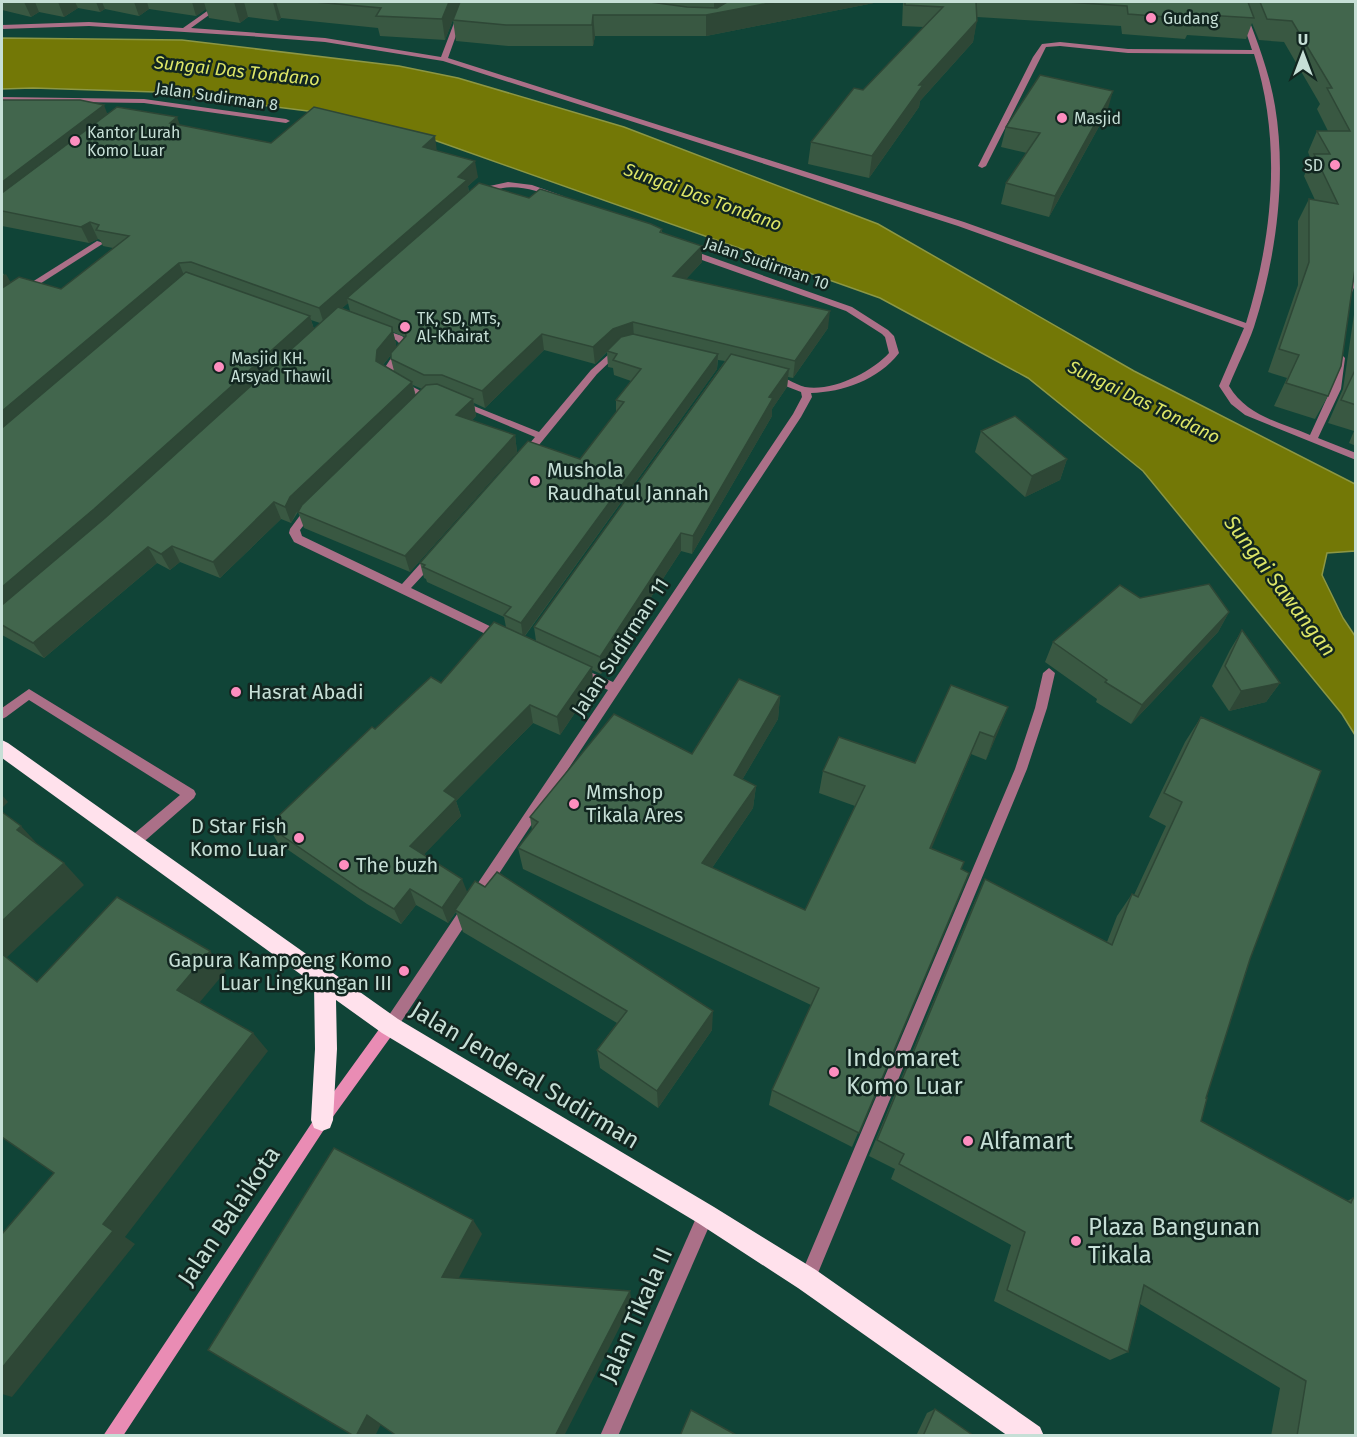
<svg xmlns="http://www.w3.org/2000/svg" width="1357" height="1437" font-family="'Fira Sans',sans-serif">
<style>
.water{fill:#737806;stroke:#8c9744;stroke-width:1.5}
.lines{fill:none;stroke-linecap:round;stroke-linejoin:round}
.lane{fill:#ab7088;fill-rule:evenodd}
.street{fill:#ab7088;fill-rule:evenodd}
.secondary{fill:#e98cb4;fill-rule:evenodd}
.highway{fill:#ffe1ec;fill-rule:evenodd}
.wall{fill:#395842;fill-rule:evenodd}
.shaded-wall{fill:#2e4736}
.building{fill:#42664d;stroke:#2e4736;stroke-width:1.5}
.poi-dot{fill:#fd8ebf;stroke:#122620;stroke-width:2}
.labels{text-anchor:middle;stroke-width:5;stroke-linejoin:round;paint-order:stroke}
.far-poi-label{font-size:16px;fill:#c6dfd6;stroke:#122620;text-anchor:start}
.far-street-label{font-size:16px;fill:#c6dfd6;stroke:#122620}
.far-water-label{font-size:18px;font-style:italic;fill:#dde667;stroke:#122620}
.poi-label{font-size:20px;fill:#c6dfd6;stroke:#122620;text-anchor:start}
.street-label{font-size:20px;fill:#c6dfd6;stroke:#122620}
.water-label{font-size:21px;font-style:italic;fill:#dde667;stroke:#122620}
.near-poi-label{font-size:24px;fill:#c6dfd6;stroke:#122620;text-anchor:start}
.near-street-label{font-size:24px;fill:#c6dfd6;stroke:#122620}
</style>
<rect width="100%" height="100%" fill="#104437"/>
<!-- water -->
<polygon class="water" points="2,38 182,40 399,66 458,78 624,127 878,224 1134,371 1355,484 1355,551 1327,553 1322,575 1343,618 1355,636 1355,735 1342,714 1143,471 1028,378 880,298 434,140 332,114 156,92 33,88 2,89"/>
<g class="lines">
<!-- lane -->
<polygon class="lane" points="29,689 194,790 196,794 194,798 139,846 134,848 129,846 128,842 129,838 180,795 29,700 6,717 2,719 2,708"/>
<!-- street -->
<g class="street">
<path d="M 220,2 L 227,2 L 191,28 L 325,38 L 441,57 L 462,2 L 468,2 L 448,58 L 964,222 L 1246,323 C 1273,236 1282,141 1254,54 L 1128,53 L 1060,46 L 1046,47 L 986,166 L 982,168 L 978,166 L 1033,57 L 1042,44 L 1060,42 L 1128,49 L 1252,50 L 1236,2 L 1242,2 C 1255,35 1269,70 1275,106 C 1287,178 1276,258 1254,327 C 1247,347 1237,366 1229,386 C 1247,416 1279,422 1310,435 L 1331,389 L 1335,358 L 1337,356 L 1343,356 L 1345,358 L 1341,389 L 1318,438 L 1356,453 L 1356,460 L 1245,415 L 1231,404 L 1219,386 L 1244,328 L 958,226 L 443,61 L 325,42 L 248,36 L 89,26 L 2,29 L 2,25 L 89,22 L 183,28 Z"/>
<polygon points="2,97 144,99 286,119 290,121 286,123 144,103 2,101"/>
<path d="M 508,182 L 532,185 L 563,196 L 559,198 C 532,190 507,179 482,197 L 475,195 L 485,187 Z"/>
<polygon points="97,241 104,243 2,308 2,301"/>
<path d="M 685,250 L 691,250 L 852,307 L 888,330 L 894,336 L 899,353 C 878,380 843,392 811,393 L 812,397 L 801,417 L 395,1031 L 390,1033 L 385,1031 L 383,1026 L 385,1021 L 608,690 L 575,675 L 573,672 L 575,669 L 583,669 L 613,682 L 793,414 L 802,397 L 801,392 L 770,380 L 770,376 C 782,374 793,384 805,387 C 832,392 872,372 889,353 L 885,337 L 882,334 L 846,311 L 685,254 Z"/>
<polygon points="1353,266 1356,266 1356,283 1352,292 1349,293 1345,290"/>
<polygon points="379,328 402,336 410,344 394,369 393,377 429,395 429,399 423,399 385,380 384,369 400,344 396,340 376,333 376,329"/>
<polygon points="617,347 622,350 620,352 597,374 530,456 522,456 521,454 535,437 456,404 458,402 464,402 539,432 591,370"/>
<polygon points="311,505 316,509 300,530 302,536 402,584 428,555 436,555 437,558 436,561 411,588 504,633 506,636 504,639 496,639 294,542 289,533 290,529 307,506"/>
<polygon points="1049,668 1055,673 1047,708 1027,769 813,1285 807,1287 801,1285 799,1279 1015,769 1035,708 1043,673"/>
<polygon points="706,1207 712,1209 714,1215 618,1436 600,1436 700,1209"/>
</g>
<!-- secondary -->
<polygon class="secondary" points="390,1019 395,1021 397,1026 395,1031 327,1125 123,1436 103,1436 317,1115 385,1021"/>
<!-- highway -->
<polygon class="highway" points="2,740 8,743 398,1019 714,1207 816,1270 1040,1427 1044,1436 1008,1436 798,1288 698,1223 382,1033 336,1000 337,1049 333,1120 330,1128 322,1131 314,1128 311,1120 315,1049 314,984 2,758"/>
</g>
<!-- wall -->
<g class="wall">
<polygon points="2,2 460,2 445,40 380,36 378,28 281,18 278,21 248,17 240,23 209,18 206,9 196,16 149,9 139,16 105,9 100,12 78,8 64,17 39,12 31,17 2,10"/>
<polygon points="460,2 879,2 706,36 595,36 593,46 508,46 456,41 453,20"/>
<polygon points="903,2 1356,2 1356,264 1355,265 1328,396 1315,419 1274,406 1287,378 1268,372 1298,285 1298,221 1309,199 1315,200 1304,176 1311,160 1308,152 1317,131 1328,131 1317,109 1320,104 1284,42 1259,40 1252,23 1246,39 1187,35 1185,39 1122,34 1121,26 977,17 973,42 920,101 919,107 869,178 808,164 811,142 863,90 924,27 902,26"/>
<path d="M 2,100 L 108,113 L 180,125 L 271,143 L 437,151 L 478,177 L 468,186 L 469,192 L 529,198 L 662,229 L 662,233 L 702,246 L 702,262 L 686,279 L 828,328 L 793,378 L 788,377 L 787,387 L 772,409 L 772,416 L 692,554 L 681,551 L 601,674 L 592,670 L 593,686 L 560,735 L 533,723 L 456,801 L 461,816 L 424,854 L 467,893 L 712,1030 L 658,1108 L 600,1068 L 597,1050 L 617,1023 L 463,932 L 456,912 L 448,923 L 416,905 L 401,924 L 367,904 L 278,843 L 268,826 L 375,729 L 441,683 L 506,627 L 504,617 L 427,582 L 426,579 L 424,578 L 420,563 L 580,459 L 616,412 L 616,400 L 631,381 L 614,375 L 613,368 L 608,367 L 607,352 L 595,364 L 544,350 L 485,408 L 474,403 L 476,416 L 471,421 L 515,435 L 517,452 L 410,572 L 304,528 L 298,512 L 291,523 L 281,519 L 220,578 L 180,562 L 170,570 L 157,563 L 44,658 L 2,635 L 2,272 L 11,283 L 61,289 L 113,248 L 103,246 L 100,240 L 98,239 L 89,243 L 2,226 ZM 348,303 L 350,311 L 342,308 ZM 311,320 L 320,323 L 314,329 ZM 393,332 L 405,337 L 396,348 L 396,344 ZM 391,355 L 391,359 L 394,371 L 383,365 ZM 718,360 L 725,361 L 534,627 L 536,641 L 525,636 L 717,369 ZM 413,385 L 422,389 L 416,396 Z"/>
<polygon points="1107,112 1049,217 1001,204 1006,183 1027,153 1001,147 1006,127"/>
<polygon points="1356,301 1356,446 1349,443 1354,431 1328,423 1343,389"/>
<polygon points="981,431 1067,459 1060,480 1025,497 975,452"/>
<polygon points="1140,598 1229,612 1218,632 1131,724 1096,702 1097,699 1045,662 1053,642"/>
<polygon points="1242,630 1280,683 1266,702 1229,711 1212,686 1230,650"/>
<polygon points="780,696 778,719 742,780 756,786 753,808 712,868 805,910 855,806 819,793 823,771 915,763 1008,707 986,760 971,754 931,848 961,869 969,873 852,1147 769,1105 772,1090 811,1005 523,869 518,848 532,830 530,817 692,754"/>
<polygon points="1201,717 1250,959 1206,1098 1201,1121 1347,1201 1353,1198 1356,1436 1271,1436 1280,1388 1140,1304 1128,1352 1110,1360 994,1301 1011,1245 891,1179 895,1169 869,1156 975,901 985,879 1107,942 1117,916 1132,894 1134,895 1166,826 1149,817 1185,742"/>
<polygon points="935,1409 974,1436 916,1436 927,1413"/>
</g>
<!-- shaded-wall -->
<g class="shaded-wall">
<polygon points="24,2 35,2 39,12 31,17"/>
<polygon points="58,2 75,2 78,8 64,17"/>
<polygon points="96,2 102,2 105,9 100,12"/>
<polygon points="134,2 147,2 149,9 139,16"/>
<polygon points="192,2 204,2 206,9 196,16"/>
<polygon points="234,2 244,2 248,17 240,23"/>
<polygon points="273,2 276,2 281,18 278,21"/>
<polygon points="449,2 460,2 445,40 442,19"/>
<polygon points="714,2 879,2 706,36 706,15 714,13"/>
<polygon points="593,15 595,36 593,46 592,25"/>
<polygon points="977,21 973,42 920,101 919,107 869,178 872,156 919,85"/>
<polygon points="1113,91 1107,112 1049,217 1055,196"/>
<polygon points="104,105 110,121 2,205 2,182"/>
<polygon points="177,117 183,133 170,123"/>
<polygon points="435,136 437,152 423,147"/>
<polygon points="475,161 478,177 468,186 469,196 347,298 348,303 324,324 319,308"/>
<polygon points="90,222 98,239 89,243 81,227"/>
<polygon points="702,246 702,262 673,293 673,276"/>
<polygon points="179,263 186,280 2,436 2,411"/>
<polygon points="6,274 15,290 2,299 2,276"/>
<polygon points="830,311 828,328 793,378 795,361"/>
<polygon points="310,316 315,333 2,612 2,587"/>
<polygon points="633,322 634,339 613,345 595,364 593,347 613,329"/>
<polygon points="392,327 396,344 396,349 381,367 376,361 377,350"/>
<polygon points="542,334 544,350 485,408 482,391"/>
<polygon points="718,354 717,369 523,638 521,623"/>
<polygon points="789,369 787,387 772,409 772,416 692,554 693,536 769,397"/>
<polygon points="412,382 416,399 296,513 291,523 285,507 290,497"/>
<polygon points="473,399 476,416 459,432 456,415"/>
<polygon points="515,435 517,452 410,572 405,556"/>
<polygon points="1067,459 1060,480 1025,497 1032,476"/>
<polygon points="274,502 281,519 220,578 213,562"/>
<polygon points="681,533 681,551 601,674 600,657"/>
<polygon points="172,546 180,562 170,570 161,554"/>
<polygon points="148,547 157,563 44,658 33,643"/>
<polygon points="1229,612 1218,632 1131,724 1142,705"/>
<polygon points="592,667 593,686 560,735 557,717"/>
<polygon points="1280,683 1266,702 1229,711 1241,691"/>
<polygon points="780,696 778,719 732,797 734,775"/>
<polygon points="530,705 533,723 456,801 461,816 417,862 410,846 444,791"/>
<polygon points="1008,707 999,730 986,760 994,737"/>
<polygon points="980,732 971,754 923,869 930,848"/>
<polygon points="756,786 753,808 701,884 702,863"/>
<polygon points="2,795 8,802 2,808"/>
<polygon points="21,826 42,849 17,830"/>
<polygon points="64,863 84,885 5,959 2,956 2,921"/>
<polygon points="462,879 468,894 448,923 442,908"/>
<polygon points="410,889 416,905 401,924 394,909"/>
<polygon points="210,951 226,971 194,1009 177,990"/>
<polygon points="713,1011 712,1030 658,1108 657,1091"/>
<polygon points="253,1033 268,1051 125,1237 135,1244 12,1397 2,1394 2,1368 103,1224"/>
<polygon points="473,1220 482,1234 453,1289 442,1277"/>
<polygon points="630,1291 632,1303 564,1436 555,1436"/>
<polygon points="367,1415 382,1422 375,1436 356,1436"/>
</g>
<!-- building -->
<g class="building">
<polygon points="315,2 449,2 442,19 376,16 381,8"/>
<polygon points="460,2 650,2 687,7 717,8 727,2 775,2 706,15 593,15 592,25 506,25 453,20"/>
<polygon points="905,2 976,2 977,21 919,85 923,85 872,156 811,142 854,88 863,90 943,7 905,5"/>
<polygon points="1066,2 1248,2 1254,18 1191,14 1192,19 1128,14 1127,6"/>
<polygon points="1260,2 1356,2 1356,262 1341,366 1328,396 1286,383 1299,355 1279,349 1309,262 1309,199 1338,204 1314,154 1330,154 1317,131 1350,131 1327,88 1332,88 1292,21 1267,19"/>
<polygon points="1040,75 1113,91 1055,196 1006,183 1040,133 1006,127"/>
<polygon points="2,100 80,100 104,105 2,182"/>
<polygon points="117,107 177,117 170,123 271,143 314,107 435,136 423,147 475,161 458,177 467,180 319,308 191,262 179,263 2,411 2,288 19,277 61,289 129,236 96,230 99,225 90,222 81,227 2,211 2,193"/>
<polygon points="479,183 529,198 540,189 651,224 662,229 660,232 702,246 673,276 830,311 795,361 633,322 613,329 593,347 542,334 482,391 442,375 424,375 391,359 391,353 406,336 404,322 347,298"/>
<polygon points="186,272 310,316 94,509 2,587 2,428"/>
<polygon points="338,307 392,327 392,332 377,350 376,361 412,382 290,497 285,507 274,502 213,562 172,546 161,554 148,547 33,643 2,625 2,605 105,518"/>
<polygon points="633,334 718,354 521,623 504,615 511,607 423,567 425,565 420,563 528,441 580,459 624,402 616,400 641,369 613,360 617,354 607,351 621,337"/>
<polygon points="731,354 789,369 769,397 773,398 693,536 681,533 600,657 534,627"/>
<polygon points="1356,368 1356,405 1341,400"/>
<polygon points="437,384 473,399 456,415 515,435 405,556 298,512 302,505 426,385"/>
<polygon points="1015,416 1067,459 1032,476 981,431"/>
<polygon points="1209,584 1229,612 1142,705 1105,682 1107,680 1053,642 1120,585 1140,598"/>
<polygon points="494,622 592,667 557,717 530,705 444,791 456,799 410,846 462,879 442,908 410,889 394,909 360,889 268,826 372,727 375,729 431,677 441,683"/>
<polygon points="1242,630 1280,683 1241,691 1225,666"/>
<polygon points="739,679 780,696 734,775 756,786 702,863 805,910 865,786 823,771 839,737 915,763 951,685 1008,707 994,737 980,732 930,848 964,862 961,869 969,873 859,1133 772,1090 819,988 518,848 538,822 530,817 614,714 692,754"/>
<polygon points="1201,717 1321,771 1250,959 1206,1098 1207,1098 1201,1121 1351,1203 1353,1198 1356,1200 1356,1436 1297,1436 1306,1381 1144,1285 1128,1352 1007,1290 1025,1232 899,1164 904,1154 877,1140 985,879 1112,945 1132,894 1138,897 1182,802 1164,793"/>
<polygon points="2,812 21,826 17,830 64,863 2,921"/>
<polygon points="497,872 713,1011 657,1091 597,1050 627,1011 455,910 475,881 485,887"/>
<polygon points="117,897 210,951 177,990 253,1033 103,1224 113,1231 2,1368 2,1234 54,1173 2,1137 2,954 37,982"/>
<polygon points="334,1148 473,1220 442,1277 630,1291 555,1436 397,1436 367,1415 356,1436 354,1436 208,1350"/>
<polygon points="935,1409 974,1436 923,1436"/>
<polygon points="691,1410 738,1436 680,1436"/>
</g>
<!-- markers -->
<g class="poi-dot">
<circle cx="1151" cy="18" r="6"/>
<circle cx="1062" cy="118" r="6"/>
<circle cx="75" cy="141" r="6"/>
<circle cx="1335" cy="165" r="6"/>
<circle cx="405" cy="327" r="6"/>
<circle cx="219" cy="367" r="6"/>
<circle cx="535" cy="481" r="6"/>
<circle cx="236" cy="692" r="6"/>
<circle cx="574" cy="804" r="6"/>
<circle cx="299" cy="838" r="6"/>
<circle cx="344" cy="865" r="6"/>
<circle cx="404" cy="971" r="6"/>
<circle cx="834" cy="1072" r="6"/>
<circle cx="968" cy="1141" r="6"/>
<circle cx="1076" cy="1241" r="6"/>
</g>
<g class="labels">
<!-- far-poi labels -->
<g class="far-poi-label">
<text x="1163" y="24">Gudang</text>
<text x="1074" y="124">Masjid</text>
<text x="87" y="138">Kantor Lurah<tspan x="87" dy="18">Komo Luar</tspan></text>
<text x="1323" y="171" text-anchor="end">SD</text>
<text x="417" y="324">TK, SD, MTs,<tspan x="417" dy="18">Al-Khairat</tspan></text>
<text x="231" y="364">Masjid KH.<tspan x="231" dy="18">Arsyad Thawil</tspan></text>
</g>
<!-- far-street labels -->
<g class="far-street-label">
<text transform="translate(217 96) rotate(8)" y="6">Jalan Sudirman 8</text>
<text transform="translate(767 263) rotate(19)" y="6">Jalan Sudirman 10</text>
</g>
<!-- far-water labels -->
<g class="far-water-label">
<text transform="translate(237 71) rotate(6)" y="6">Sungai Das Tondano</text>
<text transform="translate(703 197) rotate(20)" y="6">Sungai Das Tondano</text>
<text transform="translate(1144 402) rotate(26)" y="6">Sungai Das Tondano</text>
</g>
<!-- poi labels -->
<g class="poi-label">
<text x="547" y="477">Mushola<tspan x="547" dy="23">Raudhatul Jannah</tspan></text>
<text x="248" y="699">Hasrat Abadi</text>
<text x="586" y="799">Mmshop<tspan x="586" dy="23">Tikala Ares</tspan></text>
<text x="287" y="833" text-anchor="end">D Star Fish<tspan x="287" dy="23">Komo Luar</tspan></text>
<text x="356" y="872">The buzh</text>
<text x="392" y="967" text-anchor="end">Gapura Kampoeng Komo<tspan x="392" dy="23">Luar Lingkungan III</tspan></text>
</g>
<!-- street labels -->
<g class="street-label">
<text transform="translate(620 647) rotate(-57)" y="7">Jalan Sudirman 11</text>
</g>
<!-- water labels -->
<g class="water-label">
<text transform="translate(1280 586) rotate(53)" y="7">Sungai Sawangan</text>
</g>
<!-- near-poi labels -->
<g class="near-poi-label">
<text x="846" y="1066">Indomaret<tspan x="846" dy="28">Komo Luar</tspan></text>
<text x="980" y="1149">Alfamart</text>
<text x="1088" y="1235">Plaza Bangunan<tspan x="1088" dy="28">Tikala</tspan></text>
</g>
<!-- near-street labels -->
<g class="near-street-label">
<text transform="translate(525 1075) rotate(31)" y="8">Jalan Jenderal Sudirman</text>
<text transform="translate(229 1216) rotate(-56)" y="8">Jalan Balaikota</text>
<text transform="translate(636 1315) rotate(-66)" y="8">Jalan Tikala II</text>
</g>
</g>
<!-- border -->
<rect width="1357" height="1437" fill="none" stroke="#c6dfd6" stroke-width="6"/>
<!-- north arrow -->
<g transform="translate(1303 54)" stroke="#122620" stroke-width="4.5" paint-order="stroke">
<path d="M0-4.5L10 22L0 15L-10 22Z" fill="#c6dfd6"/>
<text y="-9" font-size="16" font-weight="bold" text-anchor="middle" fill="#c6dfd6">U</text>
</g>
</svg>
